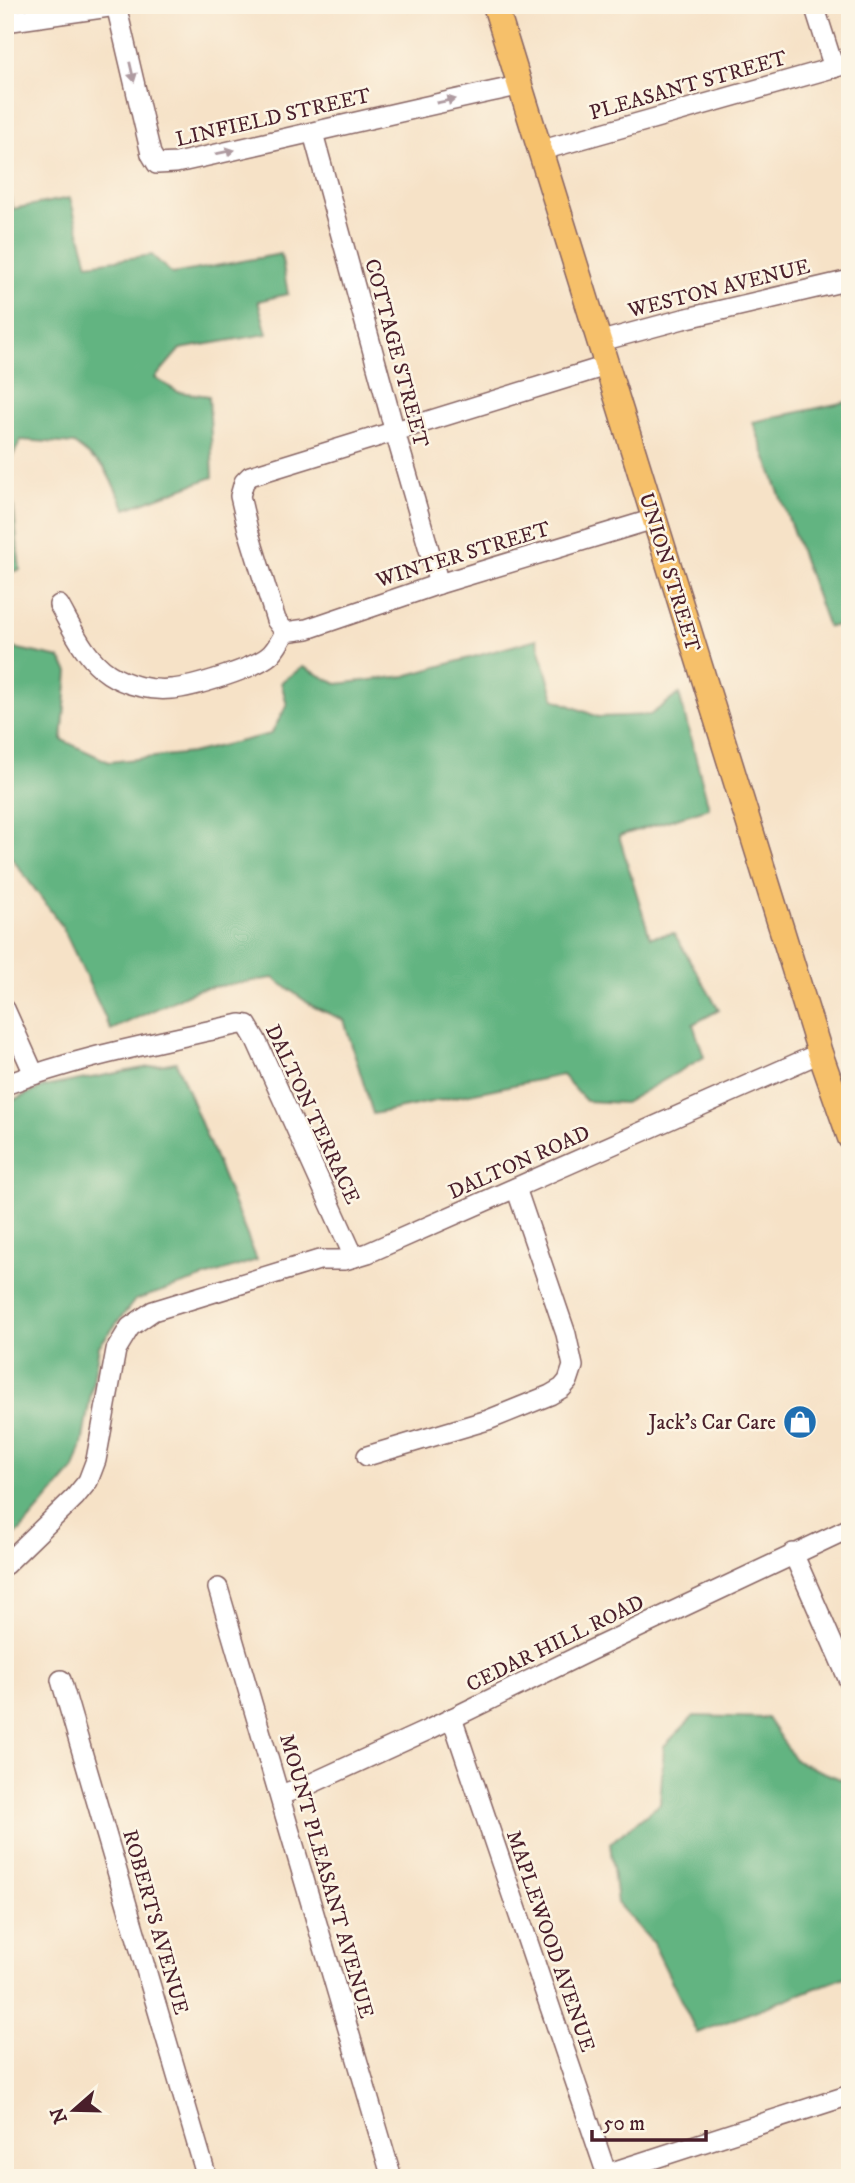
<svg xmlns="http://www.w3.org/2000/svg" width="855" height="2183" font-family="'IM FELL DW Pica',serif">
<style>
.forest{fill:#62b481;stroke:#566a56;stroke-width:2}
.lines{fill:none;stroke-linecap:round;stroke-linejoin:round}
.minor-casing{stroke:#866362;stroke-width:22}
.major-casing{stroke:#866362;stroke-width:27}
.minor{stroke:#fff;stroke-width:19}
.major{stroke:#f6c06b;stroke-width:24}
.oneway{fill:#ae9aa0}
.labels{text-anchor:middle;stroke-width:5;stroke-linejoin:round;paint-order:stroke}
.street-label{font-size:21px;fill:#4a1f2b;stroke:#fcf5e5}
.poi-label{font-size:21px;fill:#4a1f2b;stroke:#fcf5e5;text-anchor:end}
</style>
<rect width="100%" height="100%" fill="#fcf5e5"/>
<filter id="ink" filterUnits="userSpaceOnUse"><feTurbulence type="fractalNoise" baseFrequency=".0143" numOctaves="2"/><feDisplacementMap in="SourceGraphic" scale="14" xChannelSelector="R" yChannelSelector="G"/><feConvolveMatrix kernelMatrix="1 2 1 2 8 2 1 2 1" color-interpolation-filters="sRGB"/></filter>
<filter id="wash" filterUnits="userSpaceOnUse"><feTurbulence type="fractalNoise" baseFrequency=".00686" numOctaves="4" result="noise"/><feDisplacementMap in="SourceGraphic" scale="28" xChannelSelector="R" yChannelSelector="G"/><feGaussianBlur stdDeviation="1.57" result="paint"/><feColorMatrix in="noise" values="0 0 0 0 0 0 0 0 0 0 0 0 0 0 0 0 0 1.4 0 .05"/><feComposite in="paint" operator="in"/></filter>
<g filter="url(#wash)">
<rect width="100%" height="100%" fill="#f6e2c7"/>
<!-- forest -->
<g class="forest">
<polygon points="5,165 12,209 70,198 88,264 152,255 172,274 281,254 288,294 258,301 267,334 180,349 155,378 178,392 209,396 213,477 126,509 104,467 74,444 21,440 9,463 20,570 5,573"/>
<polygon points="850,401 850,624 828,627 753,422"/>
<polygon points="537,639 554,699 598,717 650,715 679,694 709,808 619,836 650,937 674,933 719,1010 693,1024 704,1057 624,1103 586,1101 562,1075 373,1114 344,1020 314,1007 273,978 199,989 111,1030 62,926 5,849 5,646 60,658 68,672 62,740 109,762 191,753 271,734 287,705 281,682 303,667 337,684 405,676"/>
<polygon points="176,1062 257,1260 135,1300 99,1346 82,1445 74,1469 21,1530 5,1545 5,1104 43,1087"/>
<polygon points="694,1716 767,1718 796,1761 850,1783 850,1975 697,2033 653,1943 617,1903 610,1843 660,1804 664,1746"/>
</g>
</g>
<g filter="url(#ink)">
<g class="lines">
<!-- minor casing -->
<g class="minor-casing">
<g id="minor">
<path d="M 116,5 L 151,154 L 157,164 L 176,163 C 290,138 404,110 518,86"/>
<polyline points="814,5 834,68"/>
<polyline points="5,22 116,6"/>
<polyline points="313,133 393,425 439,584"/>
<polyline points="539,151 850,63"/>
<polyline points="598,342 683,319 850,280"/>
<path d="M 59,605 C 73,630 85,658 109,674 C 126,685 151,691 171,689 C 191,688 257,668 271,654 C 277,648 281,640 285,632"/>
<polyline points="285,632 276,620 248,530 240,496 244,482 250,476 606,366"/>
<polyline points="285,632 307,629 439,584 654,519"/>
<polyline points="5,1009 34,1074"/>
<path d="M 5,1085 C 81,1056 160,1042 240,1024 L 247,1025 L 256,1040 L 354,1257"/>
<polyline points="367,1456 488,1420 550,1395 562,1388 568,1381 573,1366 566,1334 516,1188"/>
<polyline points="793,1553 850,1683"/>
<polyline points="5,1565 75,1497 88,1481 96,1460 116,1350 130,1327 153,1311 319,1260 345,1260 368,1253 820,1053"/>
<polyline points="218,1588 392,2178"/>
<polyline points="61,1680 207,2178"/>
<polyline points="452,1718 608,2178"/>
<polyline points="280,1795 308,1785 428,1730 589,1651 850,1528"/>
<polyline points="606,2174 850,2095"/>
</g>
</g>
<!-- major casing -->
<g class="major-casing">
<polyline id="major" points="495,5 820,1053 850,1138"/>
</g>
<!-- minor -->
<use href="#minor" class="minor"/>
<!-- major -->
<use href="#major" class="major"/>
</g>
<!-- one-way arrows -->
<defs><path id="oneway-solid" d="M-6-.8H1V-3.2L6.5 0L1 3.2V.8H-6Z" transform="scale(1.75)"/></defs>
<g class="oneway">
<use href="#oneway-solid" transform="translate(132 72) rotate(77)"/>
<use href="#oneway-solid" transform="translate(446 101) rotate(-12)"/>
<use href="#oneway-solid" transform="translate(225 152) rotate(-12)"/>
</g>
</g>
<!-- icons -->
<defs>
<g id="shop-disc" transform="scale(1.75)"><circle r="9.5" fill="#1f6fb2" stroke="#fcf5e5"/><path d="M-5-2.5h2.3a2.7 3.5 0 0 1 5.4 0H5L5.5 6h-11ZM-1.5-2.5h3a1.5 2.3 0 0 0-3 0Z" fill="#fff"/></g>
</defs>
<g fill-rule="evenodd">
<use href="#shop-disc" x="800" y="1422"/>
</g>
<g class="labels">
<!-- street labels -->
<g class="street-label">
<text transform="translate(688 85) rotate(-16)" y="7">PLEASANT STREET</text>
<text transform="translate(273 117) rotate(-13)" y="7">LINFIELD STREET</text>
<text transform="translate(719 288) rotate(-14)" y="7">WESTON AVENUE</text>
<text transform="translate(397 353) rotate(75)" y="7">COTTAGE STREET</text>
<text transform="translate(463 554) rotate(-17)" y="7">WINTER STREET</text>
<text transform="translate(670 572) rotate(73)" y="7">UNION STREET</text>
<text transform="translate(313 1114) rotate(65)" y="7">DALTON TERRACE</text>
<text transform="translate(519 1162) rotate(-24)" y="7">DALTON ROAD</text>
<text transform="translate(555 1643) rotate(-26)" y="7">CEDAR HILL ROAD</text>
<text transform="translate(327 1876) rotate(74)" y="7">MOUNT PLEASANT AVENUE</text>
<text transform="translate(156 1922) rotate(74)" y="7">ROBERTS AVENUE</text>
<text transform="translate(551 1941) rotate(71)" y="7">MAPLEWOOD AVENUE</text>
</g>
<!-- poi labels -->
<g class="poi-label">
<text x="776" y="1429">Jack's Car Care</text>
</g>
</g>
<!-- margin -->
<rect width="855" height="2183" fill="none" stroke="#fcf5e5" stroke-width="28"/>
<!-- north arrow -->
<g transform="translate(74 2110) rotate(250)" stroke="#fcf5e5" stroke-width="5" paint-order="stroke">
<path d="M0-5L12 26L0 18L-12 26Z" fill="#4a1f2b"/>
<text y="-10" font-size="19" font-weight="bold" text-anchor="middle" fill="#4a1f2b">N</text>
</g>
<!-- scale -->
<path d="M592 2130v10h114v-10" fill="none" stroke="#4a1f2b" stroke-width="3.5"/>
<text x="603" y="2130" font-size="21" fill="#4a1f2b" stroke="#fcf5e5" stroke-width="5" paint-order="stroke">50 m</text>
</svg>
